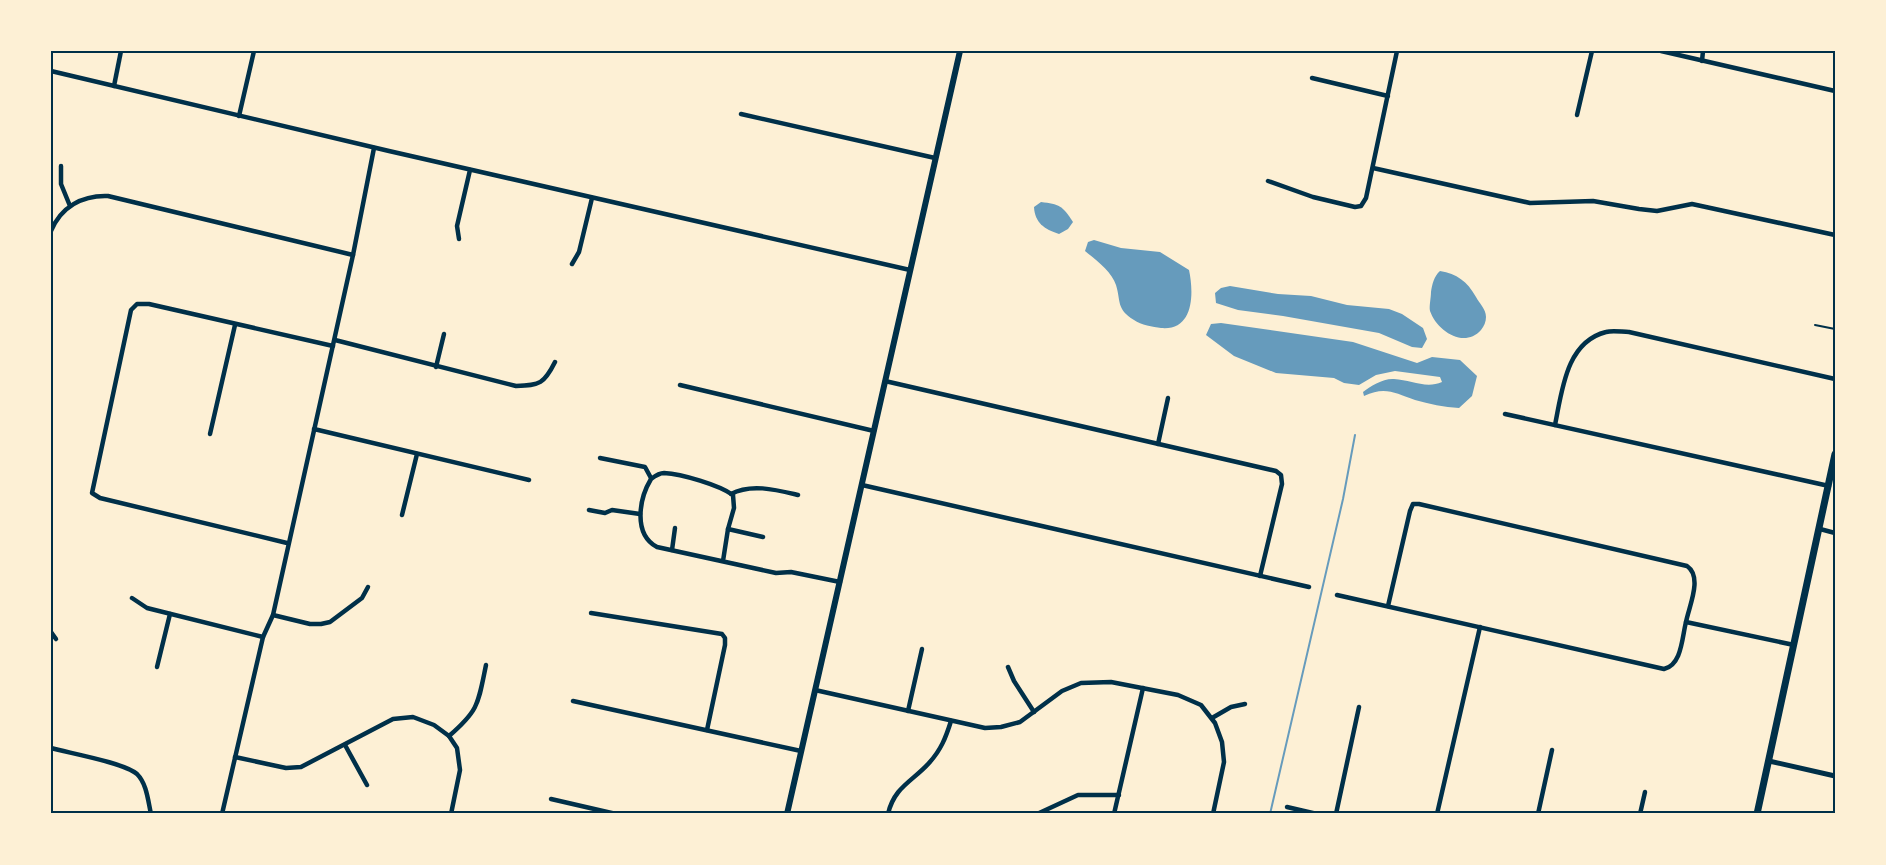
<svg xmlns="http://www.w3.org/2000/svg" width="1886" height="865" font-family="Quicksand,sans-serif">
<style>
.water{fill:#669bbc}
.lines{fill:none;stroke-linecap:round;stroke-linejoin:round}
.stream{stroke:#669bbc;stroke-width:2}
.service{stroke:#003049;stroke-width:2}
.minor{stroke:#003049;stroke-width:4.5}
.tertiary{stroke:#003049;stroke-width:5}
.secondary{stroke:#003049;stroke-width:6}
.primary{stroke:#003049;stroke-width:7}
.neatline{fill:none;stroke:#003049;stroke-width:2}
</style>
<rect width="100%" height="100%" fill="#fdf0d5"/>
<!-- water -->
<g class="water">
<path d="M 1041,202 C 1059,204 1063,206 1073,222 L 1068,229 L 1059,234 C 1044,229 1035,223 1034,207 Z"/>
<path d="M 1094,240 L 1121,248 L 1160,252 L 1189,270 C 1194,293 1194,331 1161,328 C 1153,327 1141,325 1134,320 C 1116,309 1121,301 1116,285 C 1112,272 1096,260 1085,251 L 1088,242 Z"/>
<path d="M 1440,271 C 1457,274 1467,281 1476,297 C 1479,303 1486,309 1486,317 C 1486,322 1484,326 1481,330 C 1464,349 1437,331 1430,311 C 1429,306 1431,298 1431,292 C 1432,285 1434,276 1440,271 Z"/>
<polygon points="1230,286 1278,294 1311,296 1347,305 1389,309 1402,314 1423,328 1427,339 1422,348 1412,347 1379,333 1283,316 1238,310 1216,303 1215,293 1221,288"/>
<path d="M 1221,323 L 1353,342 L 1417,363 L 1432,357 L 1460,360 L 1477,376 L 1472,396 L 1459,408 C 1444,407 1429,404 1415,400 C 1395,393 1385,386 1364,396 L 1363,392 C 1370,386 1384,378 1394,379 C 1411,380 1426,389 1442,382 L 1440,377 L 1395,371 L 1376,375 L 1359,385 L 1344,383 L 1334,378 L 1276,373 L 1234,356 L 1206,335 L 1211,324 Z"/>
</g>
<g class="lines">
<!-- stream -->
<polyline class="stream" points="1270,814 1343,499 1355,435"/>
<!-- service -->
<polyline class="service" points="1815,325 1835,329"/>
<!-- minor -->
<g class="minor">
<polyline points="1661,51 1835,91"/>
<polyline points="1702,61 1703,51"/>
<polyline points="51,71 389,151 910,270"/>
<polyline points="1312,78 1388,96"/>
<polyline points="114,86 121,51"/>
<polyline points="741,114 935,158"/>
<polyline points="1577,115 1592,51"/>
<polyline points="239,116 254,51"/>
<polyline points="61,166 61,184 70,206"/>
<polyline points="1373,168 1530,203 1593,201 1639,209 1657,211 1692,204 1835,235"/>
<polyline points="1268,181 1313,197 1355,207 1361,206 1366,198 1397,51"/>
<path d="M 51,231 C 61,207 82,195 108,196 L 353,255"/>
<polyline points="459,239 457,226 470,170"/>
<polyline points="572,264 579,252 592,198"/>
<path d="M 335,340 L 516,386 C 540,385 544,384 555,362"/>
<polyline points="436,367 444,334"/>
<polyline points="885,381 1276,471 1281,475 1282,484 1260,576"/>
<polyline points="680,385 874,431"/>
<polyline points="1505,414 1829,486"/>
<path d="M 1555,425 C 1562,391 1566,342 1606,332 C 1613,330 1622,332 1629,332 L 1835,379"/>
<polyline points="314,429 529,480"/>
<polyline points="210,434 235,325"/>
<polyline points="1158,444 1168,398"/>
<polyline points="600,458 645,467 651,478"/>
<polyline points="862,485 1309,587"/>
<path d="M 731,494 C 751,483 777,490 798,495"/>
<polyline points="589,510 605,513 612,510 640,514"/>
<polyline points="402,515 417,454"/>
<polyline points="728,529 763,537"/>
<polyline points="1820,529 1835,533"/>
<polyline points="287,543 100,498 92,493 131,310 137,304 149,304 333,346"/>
<polyline points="672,550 675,528"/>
<path d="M 723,561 L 728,529 L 734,508 L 733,495 C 719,485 682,474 664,473 C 659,473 655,476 651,479 C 639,499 633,534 657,547 L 776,573 L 791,572 L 840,582"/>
<path d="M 1337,595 L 1664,669 C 1682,665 1682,637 1686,622 L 1794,645"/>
<polyline points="132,598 147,608 263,637"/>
<path d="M 1388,606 L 1410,511 L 1413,504 L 1419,504 L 1687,566 C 1703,577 1689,606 1686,622"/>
<polyline points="591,613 722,634 725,638 725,645 707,730"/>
<polyline points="273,615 310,624 321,624 330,622 362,598 368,587"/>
<polyline points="51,632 56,639"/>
<polyline points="157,667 170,614"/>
<polyline points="1008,667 1014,681 1034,712"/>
<polyline points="815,690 985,728 1001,727 1020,722 1062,691 1081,683 1111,682 1178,695 1201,705 1215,723 1222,742 1224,762 1213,814"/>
<polyline points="573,701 801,751"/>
<polyline points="908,711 922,649"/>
<polyline points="1212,718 1231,707 1245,704"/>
<path d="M 449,736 C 479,710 478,704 486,665"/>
<polyline points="345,745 367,785"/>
<path d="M 51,748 C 69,753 125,763 137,774 C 147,784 148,801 151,814"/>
<polyline points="235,757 286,768 301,767 393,719 413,717 434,725 449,736 457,748 460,770 451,814"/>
<polyline points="551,799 616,814"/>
<polyline points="1287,807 1317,814"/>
<polyline points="222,814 263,637 273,615 353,255 374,148"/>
<path d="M 888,814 C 894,787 913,781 929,763 C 941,750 946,737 951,721"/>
<polyline points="1037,814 1078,795 1119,795"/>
<polyline points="1114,814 1143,688"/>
<polyline points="1336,814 1359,707"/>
<polyline points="1437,814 1480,627"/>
<polyline points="1538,814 1552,750"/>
<polyline points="1640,814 1645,792"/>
</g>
<!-- tertiary -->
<polyline class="tertiary" points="1769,761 1835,776"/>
<!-- secondary -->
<polyline class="secondary" points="787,814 960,51"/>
<!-- primary -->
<polyline class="primary" points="1757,814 1835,454"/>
</g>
<!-- border -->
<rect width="1886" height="865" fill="none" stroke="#fdf0d5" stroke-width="105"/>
<rect x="52" y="52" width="1782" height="760" class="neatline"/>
</svg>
